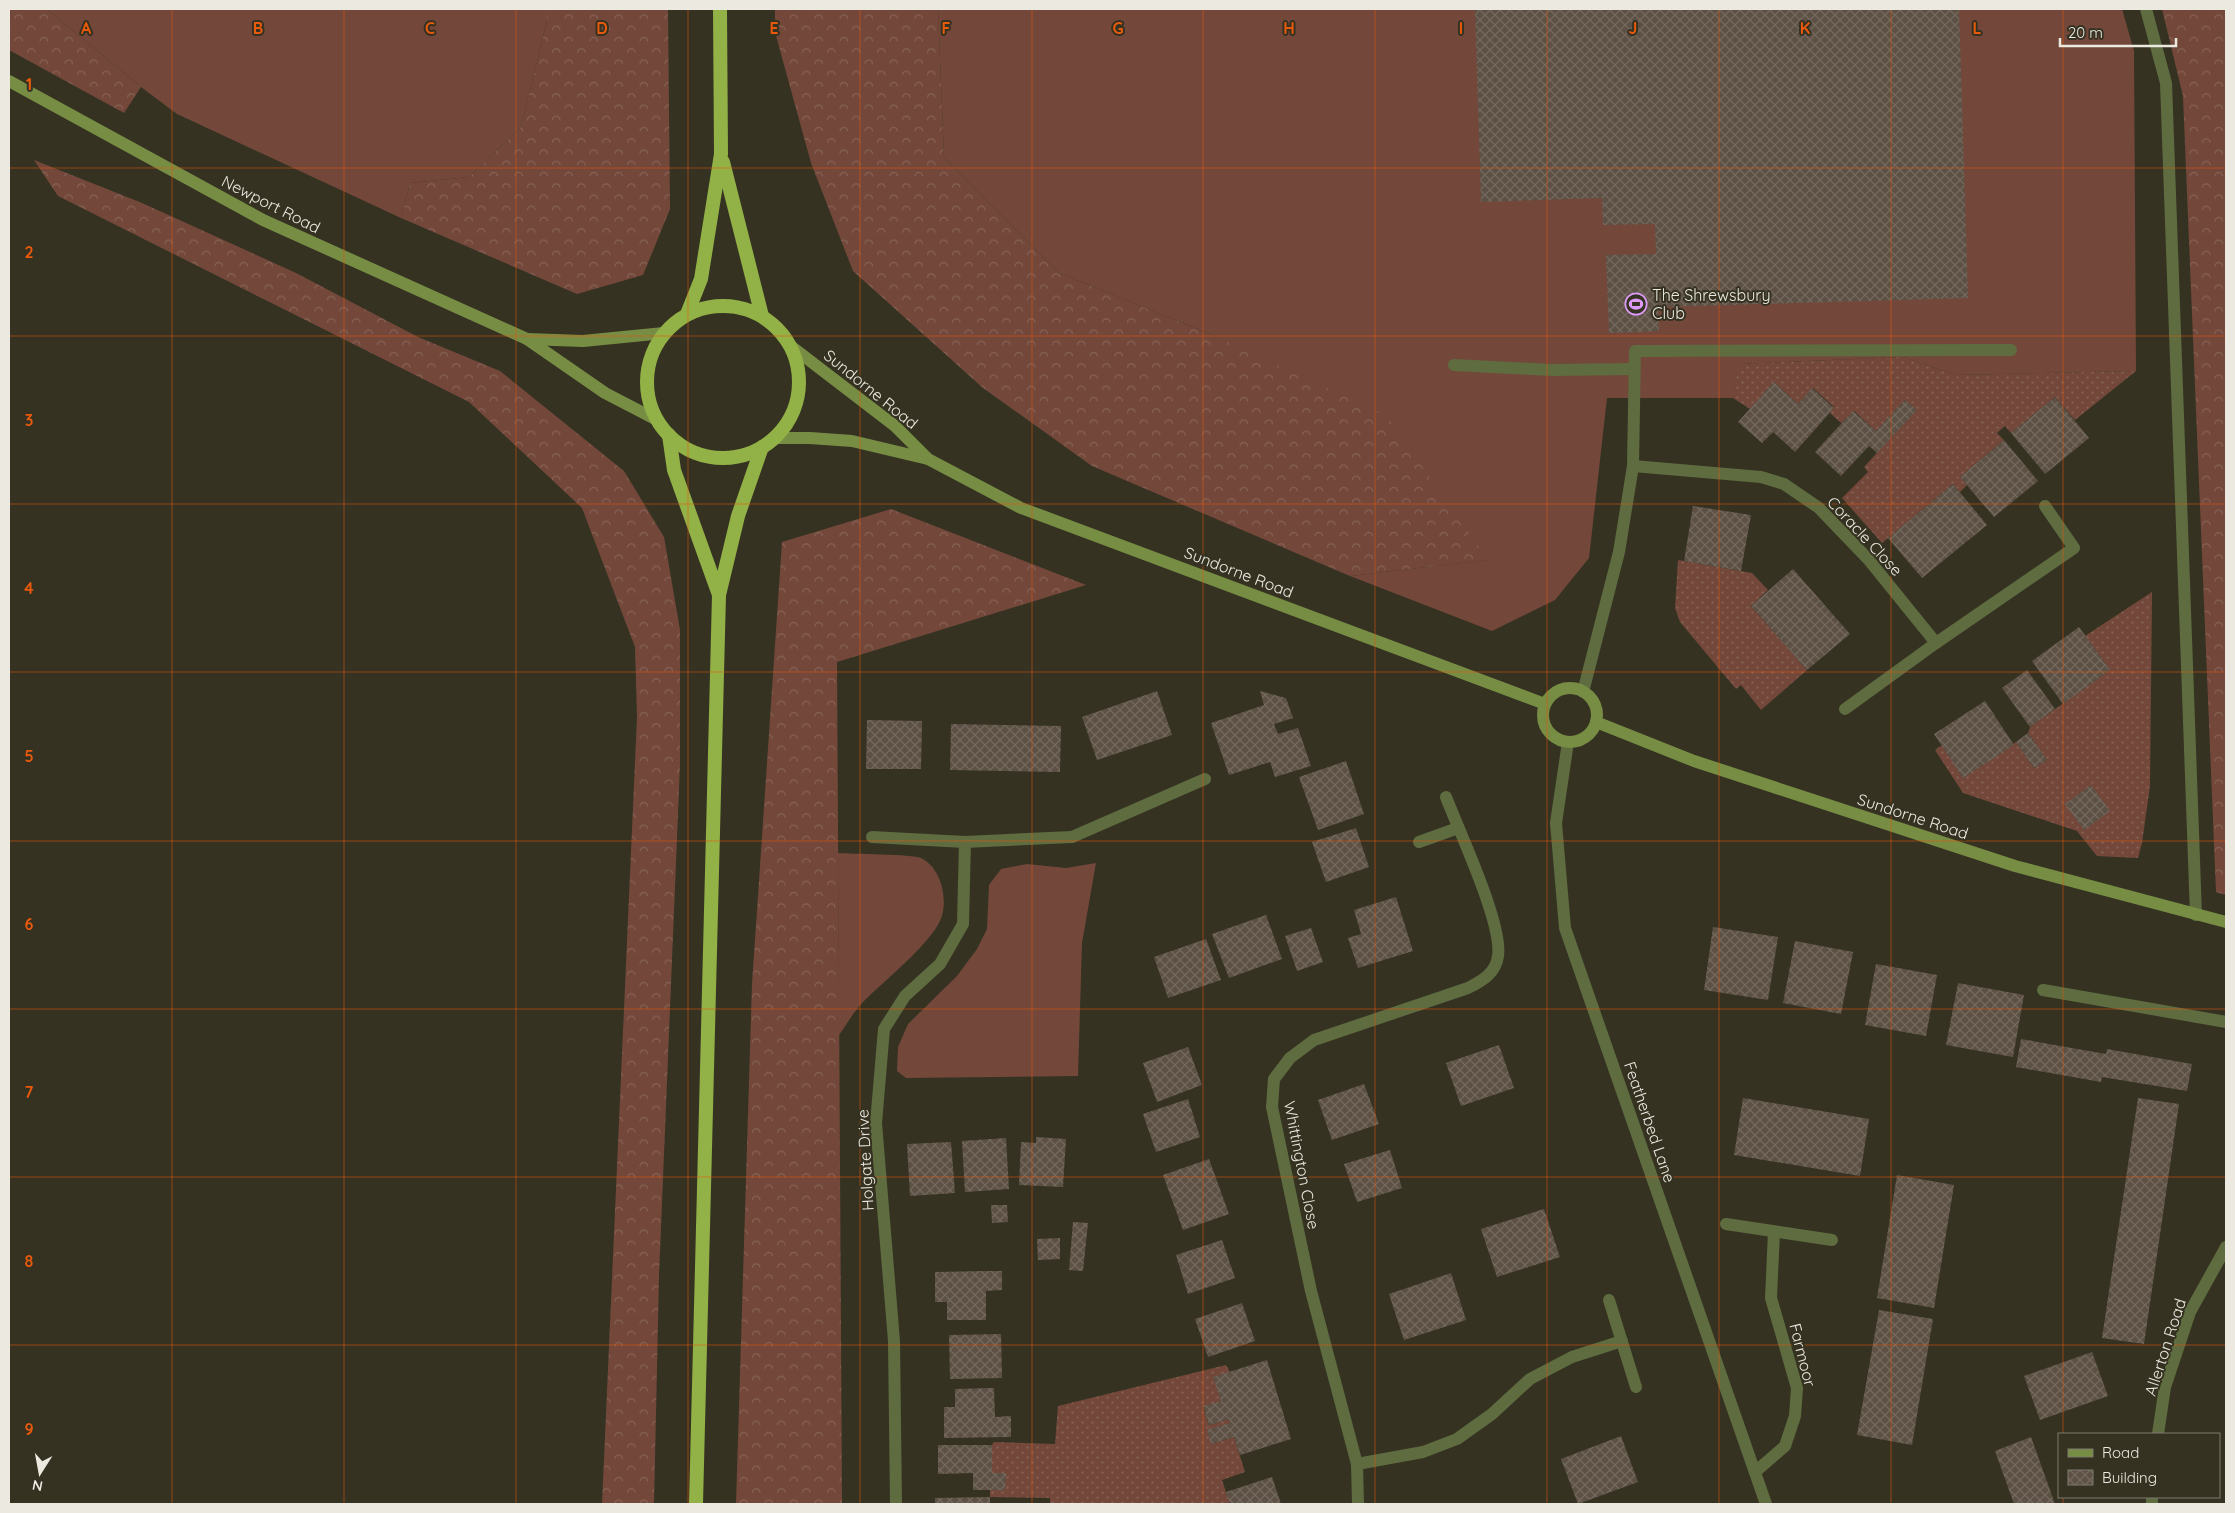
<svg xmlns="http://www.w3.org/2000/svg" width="2235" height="1513" font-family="Quicksand,sans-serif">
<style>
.grass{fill:#73483a}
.forest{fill:url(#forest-crowns)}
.garden{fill:url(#garden-dots)}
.building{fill:url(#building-cross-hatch)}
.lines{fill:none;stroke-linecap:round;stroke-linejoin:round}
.service{stroke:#5e6c40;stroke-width:12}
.minor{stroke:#5e6c40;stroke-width:12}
.tertiary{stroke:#5e6c40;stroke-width:12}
.secondary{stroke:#778d44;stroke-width:12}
.trunk{stroke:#92b146;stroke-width:14}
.grid{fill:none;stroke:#e8590c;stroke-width:1;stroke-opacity:0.55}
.labels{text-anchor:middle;stroke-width:4;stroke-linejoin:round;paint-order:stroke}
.street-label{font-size:16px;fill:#ece9e0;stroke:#353222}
.poi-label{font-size:16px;fill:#ece9e0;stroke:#353222;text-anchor:start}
.grid-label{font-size:16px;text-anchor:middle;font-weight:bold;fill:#e8590c;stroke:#353222;stroke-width:4;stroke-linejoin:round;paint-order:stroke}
</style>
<defs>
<pattern id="forest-crowns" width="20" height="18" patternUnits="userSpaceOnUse" patternTransform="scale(1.25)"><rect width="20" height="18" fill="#73483a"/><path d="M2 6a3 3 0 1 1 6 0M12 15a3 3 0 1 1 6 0" fill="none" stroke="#876256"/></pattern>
<pattern id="garden-dots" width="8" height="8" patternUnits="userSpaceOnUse" patternTransform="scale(1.25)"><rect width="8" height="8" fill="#73483a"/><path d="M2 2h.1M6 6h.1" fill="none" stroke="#876256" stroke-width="1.8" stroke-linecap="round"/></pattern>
<pattern id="building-cross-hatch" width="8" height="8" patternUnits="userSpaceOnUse" patternTransform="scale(1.25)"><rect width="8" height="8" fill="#5d5044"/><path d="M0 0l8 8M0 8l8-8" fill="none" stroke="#74695f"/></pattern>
</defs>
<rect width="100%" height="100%" fill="#353222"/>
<!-- grass -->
<g class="grass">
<polygon points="47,9 547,9 547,21 521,127 469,177 410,183 401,218 177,114 141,87"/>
<polygon points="938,9 2122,9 2134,51 2136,371 1955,375 1903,357 1740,364 1733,398 1607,398 1589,558 1555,600 1492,631 1350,576 1487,560 1215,336 1059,273 944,158"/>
<path d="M 838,853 C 852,854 912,854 921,858 C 942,868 949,902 940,921 C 928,946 885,980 864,1001 C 854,1011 847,1024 839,1035 Z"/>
<polygon points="1096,863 1082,943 1078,1076 906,1078 897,1071 898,1047 908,1024 957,976 977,949 987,929 989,885 1001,869 1027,864 1066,868"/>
</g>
<!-- forest -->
<g class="forest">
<polygon points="9,9 47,9 141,87 124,113 9,50"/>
<polygon points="547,9 668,9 670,209 643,275 577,294 401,218 410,183 469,177 521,127 547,21"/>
<polygon points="775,9 938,9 944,158 1059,273 1215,336 1386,415 1488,560 1350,576 1092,466 983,388 853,271 811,163 775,32"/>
<polygon points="2162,9 2226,9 2226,895 2216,892 2183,96"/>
<polygon points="34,160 142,203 296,273 418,337 500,371 624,471 664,537 680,630 680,765 659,1276 654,1504 602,1504 637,717 635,647 582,508 469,402 58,196"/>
<polygon points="891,509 1086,585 837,662 842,1504 736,1504 752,984 782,542"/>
</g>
<!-- garden -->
<g class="garden">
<polygon points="1903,357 1955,375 2136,371 2075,420 2055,397 2011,433 2005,426 1997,433 2004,440 1960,477 1967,485 1960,492 1953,484 1882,543 1842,498 1868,472 1864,467 1916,410 1905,400 1876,431 1854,411 1841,423 1830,413 1834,407 1813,388 1798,404 1774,382 1750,409 1733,398 1739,364"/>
<polygon points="1678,560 1752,573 1768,590 1751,606 1807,670 1761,710 1741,685 1736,689 1680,622 1675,608"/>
<polygon points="2152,592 2150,786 2142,843 2138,858 2097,856 2077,831 1963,793 1935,750 1942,745 1963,778 2016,742 2034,768 2047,760 2028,733 2030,727 2110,670 2085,636"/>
<polygon points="1226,1365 1230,1372 1221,1401 1203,1407 1209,1425 1229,1419 1230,1423 1211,1444 1234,1437 1245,1472 1222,1480 1230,1504 1050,1504 1050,1498 990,1497 990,1490 1005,1490 1005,1473 992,1473 992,1445 994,1442 1055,1444 1058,1406"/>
</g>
<!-- building -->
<g class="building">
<polygon points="1475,9 1959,9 1968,298 1658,307 1659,331 1609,333 1606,255 1656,254 1655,224 1603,225 1602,198 1481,202"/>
<polygon points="1774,382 1798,404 1812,388 1834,408 1795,452 1773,432 1762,443 1738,422"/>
<polygon points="2055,397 2089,438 2045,474 2011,433"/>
<polygon points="1905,400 1917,410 1877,453 1869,446 1841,476 1815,452 1853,411 1876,431"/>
<polygon points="2004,440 2038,481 1994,517 1960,477"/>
<polygon points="1953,484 1987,525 1922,578 1888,538"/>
<polygon points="1693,506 1751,515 1741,571 1684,561"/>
<polygon points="1793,569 1850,634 1807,670 1751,606"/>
<polygon points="2079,627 2110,670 2063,704 2032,661"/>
<polygon points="2027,670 2055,709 2030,727 2002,688"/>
<polygon points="1157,691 1172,735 1097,760 1082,717"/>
<polygon points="1260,691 1286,698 1293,718 1274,724 1278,734 1298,728 1311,766 1275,777 1270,762 1229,775 1211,723 1264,705"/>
<polygon points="1985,701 2014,745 1963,778 1934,734"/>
<polygon points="867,720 922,721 921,769 866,769"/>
<polygon points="951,724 1061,726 1060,772 950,770"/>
<polygon points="2028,733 2047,760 2034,768 2016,742"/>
<polygon points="1346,761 1364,814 1318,830 1299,777"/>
<polygon points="2091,785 2110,811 2084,830 2065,804"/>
<polygon points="1356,828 1369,867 1326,882 1312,842"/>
<polygon points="1396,897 1413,951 1358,968 1348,938 1361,934 1354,910"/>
<polygon points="1266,915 1282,959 1229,978 1212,934"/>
<polygon points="1713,927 1778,937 1768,1000 1704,990"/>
<polygon points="1311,928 1323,962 1297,971 1285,936"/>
<polygon points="1206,939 1221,980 1168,998 1154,957"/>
<polygon points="1795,941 1853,952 1841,1014 1783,1003"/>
<polygon points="1876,964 1937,975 1926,1036 1865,1025"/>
<polygon points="1958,983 2024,995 2013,1057 1946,1045"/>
<polygon points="2021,1039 2106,1054 2107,1049 2192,1064 2187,1091 2102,1077 2101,1082 2016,1067"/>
<polygon points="1499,1045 1514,1088 1461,1106 1446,1063"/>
<polygon points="1188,1047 1202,1085 1157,1102 1143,1063"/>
<polygon points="1364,1084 1379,1124 1332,1140 1318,1100"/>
<polygon points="1743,1098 1869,1119 1860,1176 1734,1155"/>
<polygon points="2138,1098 2179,1104 2144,1344 2102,1338"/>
<polygon points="1188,1099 1200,1137 1156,1152 1143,1114"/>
<polygon points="1036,1137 1066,1139 1063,1187 1019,1185 1021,1142 1036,1143"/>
<polygon points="1006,1138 1009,1189 965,1192 962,1141"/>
<polygon points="951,1142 955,1193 910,1196 907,1144"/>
<polygon points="1390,1150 1402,1188 1357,1202 1344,1164"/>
<polygon points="1209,1159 1229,1214 1183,1230 1163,1175"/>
<polygon points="1897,1175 1954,1185 1934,1308 1877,1298"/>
<polygon points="991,1205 1007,1205 1008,1222 992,1223"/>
<polygon points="1544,1209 1560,1257 1497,1277 1481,1229"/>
<polygon points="1073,1222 1088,1223 1083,1271 1069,1270"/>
<polygon points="1060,1238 1060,1259 1038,1260 1037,1239"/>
<polygon points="1222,1240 1235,1278 1188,1294 1176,1255"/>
<polygon points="985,1271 1002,1271 1002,1290 986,1291 986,1320 947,1320 947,1302 935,1302 935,1272"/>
<polygon points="1451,1273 1466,1320 1404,1340 1389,1294"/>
<polygon points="1242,1303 1255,1341 1208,1357 1195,1319"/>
<polygon points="1879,1310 1933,1319 1912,1445 1857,1435"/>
<polygon points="1001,1334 1002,1378 950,1379 949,1335"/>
<polygon points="2092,1352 2108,1396 2040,1420 2024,1376"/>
<polygon points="1267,1360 1291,1439 1240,1455 1234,1437 1211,1444 1207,1430 1230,1423 1229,1419 1209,1425 1203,1406 1221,1401 1213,1377"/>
<polygon points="994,1388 995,1417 1011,1416 1011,1437 944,1438 944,1407 955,1407 955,1389"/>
<polygon points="1621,1436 1638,1482 1578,1504 1561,1459"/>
<polygon points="2031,1437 2055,1504 2014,1504 1995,1451"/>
<polygon points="938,1445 992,1445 992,1473 1006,1473 1005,1490 973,1490 973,1473 938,1474"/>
<polygon points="1272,1477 1281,1504 1230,1504 1226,1492"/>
<polygon points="990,1497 990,1504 935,1504 935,1498"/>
</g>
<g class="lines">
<!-- service -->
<g class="service">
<polyline points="2146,9 2166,83 2196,915"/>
<polyline points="1454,365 1551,370 1634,369"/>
<polyline points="1633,466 1635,351 2011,350"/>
<polyline points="1072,837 1205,779"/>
<polyline points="2043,990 2226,1022"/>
</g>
<!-- minor -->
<g class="minor">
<polyline points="1583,692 1619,552 1633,466 1761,477 1784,484 1819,508 1868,559 1936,643"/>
<polyline points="1845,709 1936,643 2074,548 2045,506"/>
<polyline points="872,837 965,842 1072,837"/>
<polyline points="1419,842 1458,828"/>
<polyline points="1726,1224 1832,1240"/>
<polyline points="1609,1300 1636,1387"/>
<polyline points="2158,1434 2165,1387 2190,1312 2226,1247"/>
<polyline points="1357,1464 1423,1452 1457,1439 1492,1414 1530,1379 1572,1357 1622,1341"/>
<polyline points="1755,1472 1785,1446 1795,1416 1797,1388 1771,1298 1774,1232"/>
<polyline points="896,1504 894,1341 876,1123 884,1029 905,996 940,964 963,924 965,842"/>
<path d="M 1358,1504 L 1357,1464 L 1311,1291 L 1272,1107 L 1274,1079 L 1290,1058 L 1314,1040 L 1468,988 C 1482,981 1496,973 1498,956 C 1503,924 1459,831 1446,797"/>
<polyline points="2152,1504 2152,1497"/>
</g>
<!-- tertiary -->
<polyline class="tertiary" points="1568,742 1556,823 1565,928 1766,1504"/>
<!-- secondary -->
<g class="secondary">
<polyline points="9,81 263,220 527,339 605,393 657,420"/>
<polyline points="527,339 583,341 664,333"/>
<polyline points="792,347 895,426 928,459"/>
<polyline points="775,438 810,438 852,441 928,459 1021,508 1545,704"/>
<circle cx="1570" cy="715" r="27"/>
<polyline points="1596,722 1694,761 2015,866 2226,922"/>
</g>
<!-- trunk -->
<g class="trunk">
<polyline points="723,162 762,316"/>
<circle cx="723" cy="382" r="76"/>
<polyline points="687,314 701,279 721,154 720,9"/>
<polyline points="669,435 674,470 719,595"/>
<polyline points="696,1504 719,595 738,516 762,447"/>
</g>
</g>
<!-- grid -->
<path class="grid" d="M 172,9 L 172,1504M 344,9 L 344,1504M 516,9 L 516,1504M 688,9 L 688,1504M 860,9 L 860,1504M 1032,9 L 1032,1504M 1203,9 L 1203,1504M 1375,9 L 1375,1504M 1547,9 L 1547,1504M 1719,9 L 1719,1504M 1891,9 L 1891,1504M 2063,9 L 2063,1434M 9,168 L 2226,168M 9,336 L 2226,336M 9,504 L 2226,504M 9,672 L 2226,672M 9,841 L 2226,841M 9,1009 L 2226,1009M 9,1177 L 2226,1177M 9,1345 L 2226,1345M 2063,1497 L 2063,1504"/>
<!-- icons -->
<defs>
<g id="stadium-ring" transform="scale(1.125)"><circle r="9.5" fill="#353222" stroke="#da9af6" stroke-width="1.5"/><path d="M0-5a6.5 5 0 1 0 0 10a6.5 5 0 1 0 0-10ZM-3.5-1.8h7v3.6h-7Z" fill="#da9af6"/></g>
</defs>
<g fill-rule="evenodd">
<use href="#stadium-ring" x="1636" y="304"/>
</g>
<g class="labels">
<!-- street labels -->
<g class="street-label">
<text transform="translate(271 204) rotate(27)" y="6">Newport Road</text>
<text transform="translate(871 389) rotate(39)" y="6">Sundorne Road</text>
<text transform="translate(1865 536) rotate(47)" y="6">Coracle Close</text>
<text transform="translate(1239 572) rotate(21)" y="6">Sundorne Road</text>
<text transform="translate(1913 816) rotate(18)" y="6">Sundorne Road</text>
<text transform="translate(1650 1122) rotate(71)" y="6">Featherbed Lane</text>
<text transform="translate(865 1160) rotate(-93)" y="6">Holgate Drive</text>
<text transform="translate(1302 1165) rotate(79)" y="6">Whittington Close</text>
<text transform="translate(2165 1347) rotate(-72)" y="6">Allerton Road</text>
<text transform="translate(1803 1355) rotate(76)" y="6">Farmoor</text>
</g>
<!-- poi labels -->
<g class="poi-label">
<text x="1652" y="301">The Shrewsbury<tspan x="1652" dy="18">Club</tspan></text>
</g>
</g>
<g class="grid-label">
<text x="86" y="34">A</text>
<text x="258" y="34">B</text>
<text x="430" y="34">C</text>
<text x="602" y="34">D</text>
<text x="774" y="34">E</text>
<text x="946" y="34">F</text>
<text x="1118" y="34">G</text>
<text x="1289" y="34">H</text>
<text x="1461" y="34">I</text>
<text x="1633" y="34">J</text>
<text x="1805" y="34">K</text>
<text x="1977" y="34">L</text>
<text x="29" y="90">1</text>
<text x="29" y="258">2</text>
<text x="29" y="426">3</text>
<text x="29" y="594">4</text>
<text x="29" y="762">5</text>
<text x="29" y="930">6</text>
<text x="29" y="1098">7</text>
<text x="29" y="1267">8</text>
<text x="29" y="1435">9</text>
</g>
<!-- border -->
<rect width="2235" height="1513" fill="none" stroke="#ece9e0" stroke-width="20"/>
<!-- legend -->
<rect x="2058" y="1433" width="162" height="65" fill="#353222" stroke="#7e7b6e"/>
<rect x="2068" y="1449" width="25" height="8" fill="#778d44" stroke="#7e7b6e"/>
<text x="2102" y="1458" font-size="15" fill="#ece9e0">Road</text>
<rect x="2068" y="1470" width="25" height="15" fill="url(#building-cross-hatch)" stroke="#7e7b6e"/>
<text x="2102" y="1483" font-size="15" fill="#ece9e0">Building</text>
<!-- north arrow -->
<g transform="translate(40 1473) rotate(191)" stroke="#353222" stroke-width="4" paint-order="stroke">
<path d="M0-4L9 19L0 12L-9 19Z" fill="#ece9e0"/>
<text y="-8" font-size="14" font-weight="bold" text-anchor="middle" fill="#ece9e0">N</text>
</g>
<!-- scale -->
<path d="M2060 38v8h116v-8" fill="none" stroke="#ece9e0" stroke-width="2.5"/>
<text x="2068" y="38" font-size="15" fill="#ece9e0" stroke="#353222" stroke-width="4" paint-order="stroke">20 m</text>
</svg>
